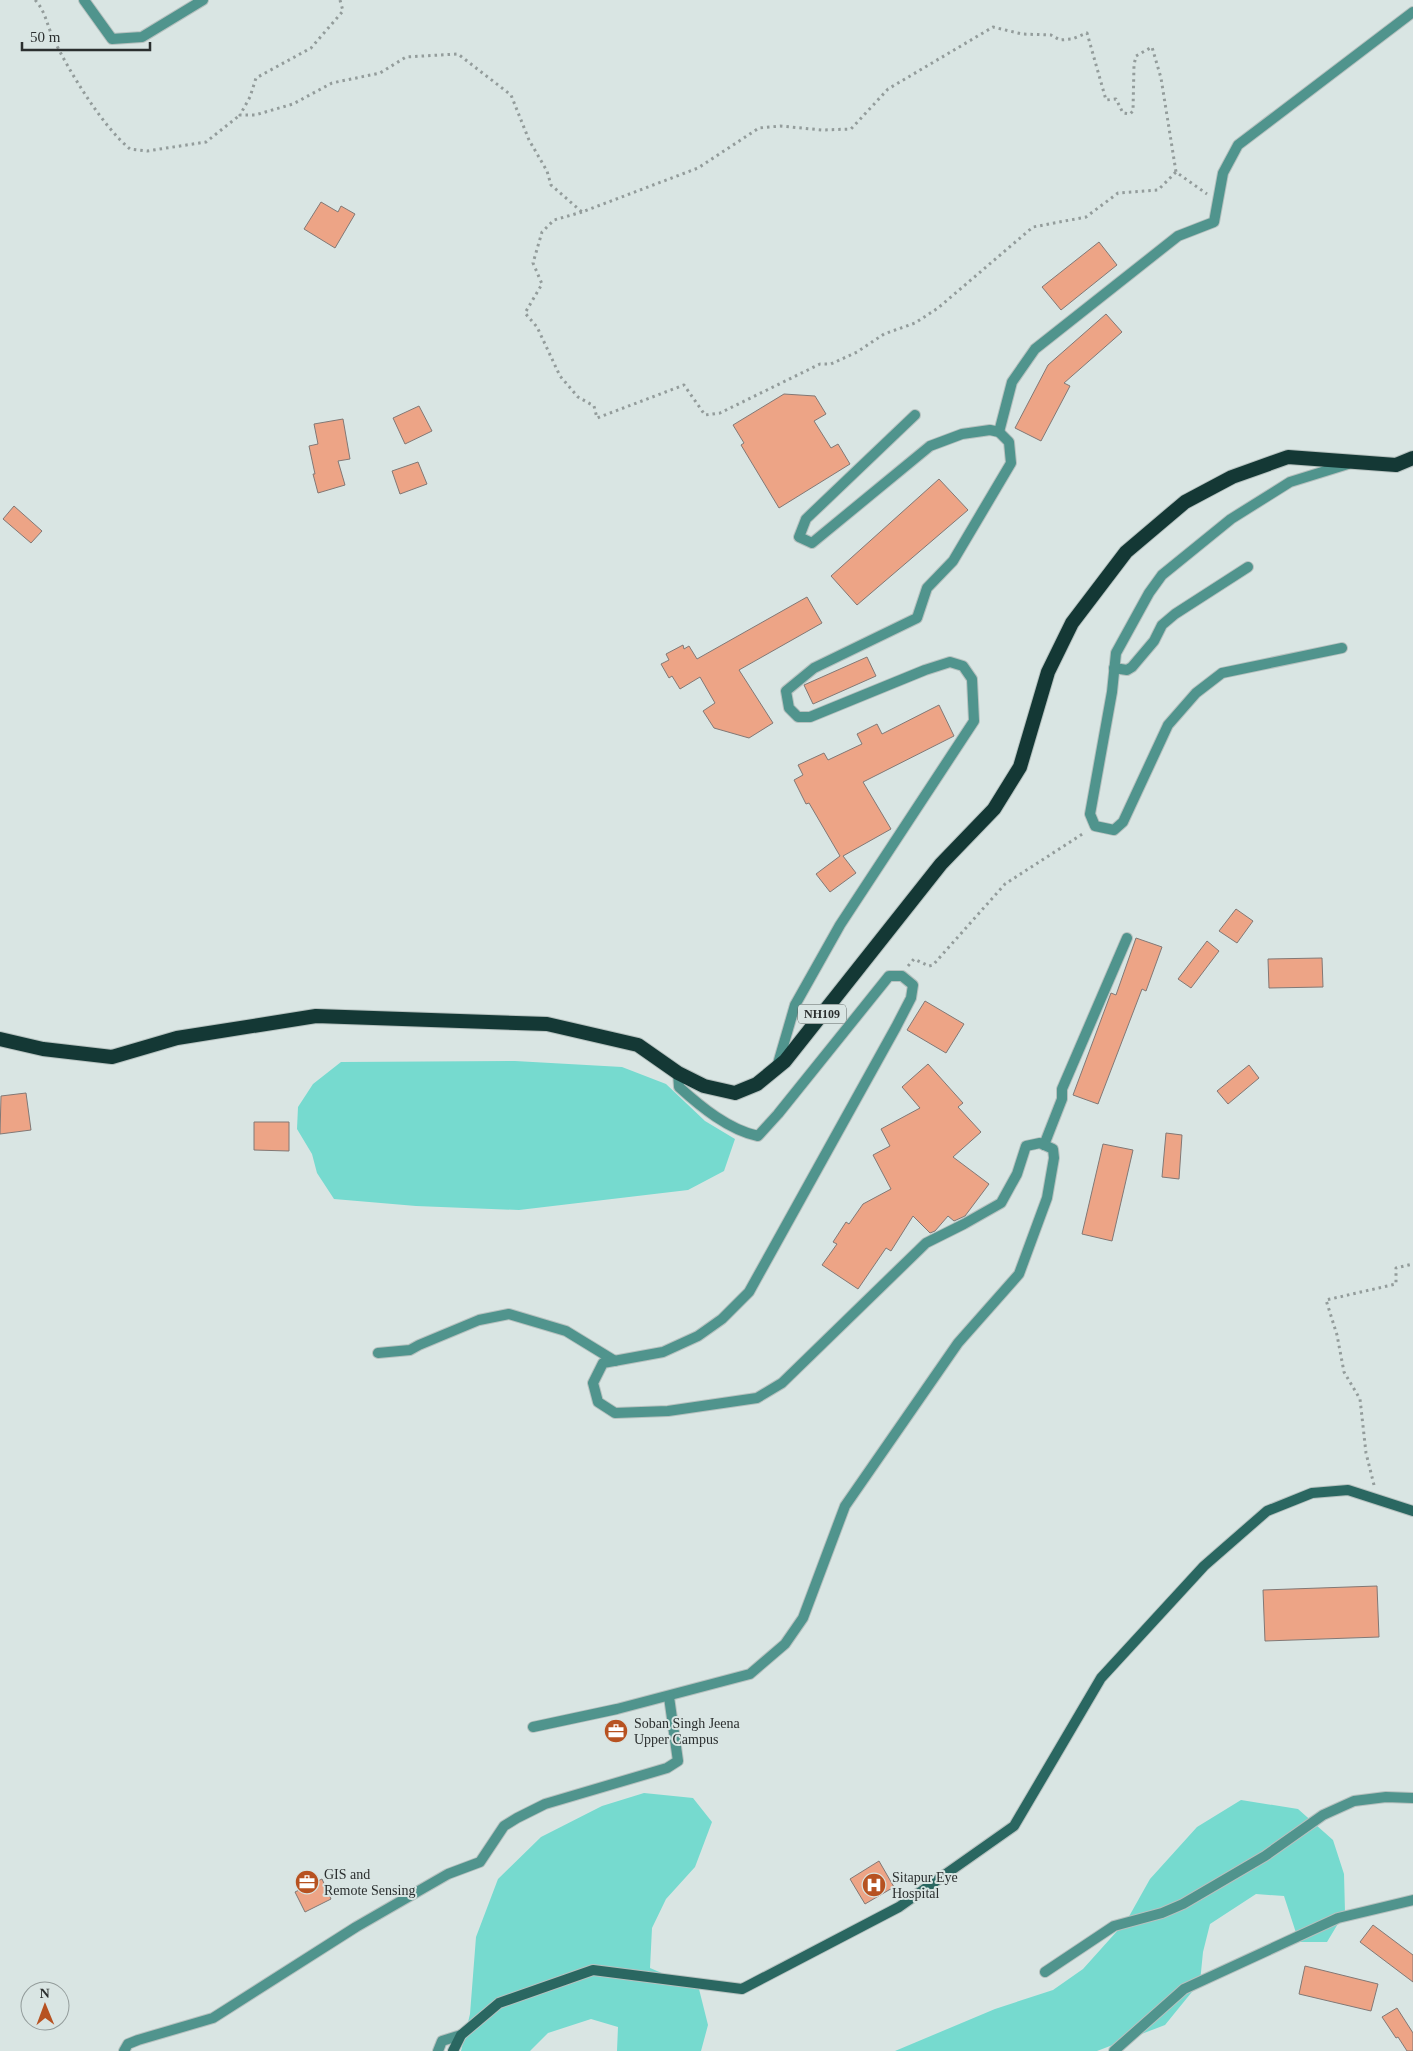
<svg xmlns="http://www.w3.org/2000/svg" width="1413" height="2051" font-family="Georgia,serif">
<style>
.green{fill:#76dacf}
.building{fill:#eda486;stroke:#827875}
.lines{fill:none;stroke-linecap:round;stroke-linejoin:round}
.service-casing{stroke:#b6c1bf;stroke-width:12}
.minor-casing{stroke:#b6c1bf;stroke-width:12}
.secondary-casing{stroke:#b6c1bf;stroke-width:12}
.trunk-casing{stroke:#b6c1bf;stroke-width:16}
.path{stroke:#939c9b;stroke-width:3;stroke-dasharray:2.5 4;stroke-linecap:butt}
.service{stroke:#50948d;stroke-width:10}
.minor{stroke:#50948d;stroke-width:10}
.secondary{stroke:#2a6761;stroke-width:10}
.trunk{stroke:#143835;stroke-width:14}
.labels{text-anchor:middle;stroke-width:4;stroke-linejoin:round;paint-order:stroke}
.shield{fill:#d9e5e3;stroke:#5f6665;stroke-width:1}
.shield-label{font-size:12px;font-weight:bold;fill:#2b2f2f}
.poi-label{font-size:14px;fill:#2b2f2f;stroke:#d9e5e3;text-anchor:start}
</style>
<rect width="100%" height="100%" fill="#d9e5e3"/>
<!-- green -->
<g class="green">
<polygon points="515,1061 622,1067 666,1084 705,1121 735,1139 724,1171 688,1190 519,1210 416,1206 334,1199 317,1173 312,1154 297,1129 298,1107 313,1084 341,1062"/>
<polygon points="644,1793 693,1798 712,1822 695,1867 666,1899 652,1928 650,1968 699,1989 708,2025 701,2051 617,2051 618,2027 591,2019 548,2033 530,2051 461,2051 470,2014 476,1937 498,1879 541,1837 602,1806"/>
<polygon points="1241,1800 1298,1809 1333,1840 1344,1874 1345,1912 1327,1942 1299,1942 1284,1896 1256,1894 1210,1924 1203,1952 1200,1982 1165,2025 1097,2051 895,2051 995,2009 1053,1990 1083,1969 1127,1920 1150,1879 1197,1827"/>
</g>
<!-- building -->
<g class="building">
<polygon points="321,202 338,212 341,206 355,214 335,248 304,229"/>
<polygon points="1099,242 1117,265 1061,310 1042,287"/>
<polygon points="1106,314 1122,332 1064,383 1070,386 1041,441 1015,428 1048,365"/>
<polygon points="784,394 815,396 826,414 814,421 831,448 838,444 850,464 779,508 741,445 744,443 733,425"/>
<polygon points="419,406 432,431 405,444 393,418"/>
<polygon points="343,419 350,459 338,461 345,485 318,493 313,474 315,474 309,446 318,444 314,424"/>
<polygon points="418,462 427,484 400,494 392,471"/>
<polygon points="939,479 968,510 857,605 831,576"/>
<polygon points="14,506 42,531 31,543 3,519"/>
<polygon points="807,597 822,623 739,670 773,723 749,738 714,728 703,711 715,703 700,677 680,689 672,676 669,678 661,664 669,660 666,654 683,645 684,649 689,646 697,659"/>
<polygon points="867,657 876,676 813,704 804,685"/>
<polygon points="939,705 954,736 863,782 891,829 843,856 856,873 830,892 816,874 840,856 809,803 806,804 794,780 803,775 798,765 824,753 828,760 862,744 857,734 877,724 882,734"/>
<polygon points="1236,909 1253,921 1237,943 1219,931"/>
<polygon points="1136,938 1162,947 1146,991 1142,989 1098,1104 1073,1095 1111,993 1116,995"/>
<polygon points="1207,941 1219,951 1191,988 1178,979"/>
<polygon points="1322,958 1323,987 1269,988 1268,959"/>
<polygon points="925,1001 964,1024 946,1053 907,1030"/>
<polygon points="928,1064 963,1103 958,1107 981,1132 953,1157 989,1184 965,1216 954,1221 948,1216 935,1231 930,1233 913,1216 891,1251 886,1248 858,1289 822,1265 837,1244 833,1242 846,1222 849,1224 863,1204 891,1189 873,1155 890,1146 881,1129 920,1108 902,1087"/>
<polygon points="1249,1065 1259,1078 1228,1104 1217,1091"/>
<polygon points="26,1093 31,1130 0,1134 1,1096"/>
<polygon points="254,1122 289,1122 289,1151 254,1150"/>
<polygon points="1166,1133 1182,1135 1179,1179 1162,1177"/>
<polygon points="1103,1144 1133,1150 1112,1241 1082,1234"/>
<polygon points="1377,1586 1379,1637 1265,1641 1263,1590"/>
<polygon points="879,1861 894,1887 865,1904 850,1879"/>
<polygon points="322,1879 331,1899 305,1912 295,1892"/>
<polygon points="1373,1925 1413,1955 1413,1982 1360,1942"/>
<polygon points="1305,1966 1378,1984 1371,2011 1299,1994"/>
<polygon points="1397,2008 1413,2033 1413,2051 1407,2051 1398,2037 1396,2038 1382,2017"/>
</g>
<g class="lines">
<!-- service casing -->
<g class="service-casing">
<g id="service">
<polyline points="1114,668 1127,670 1132,667 1154,641 1162,625 1175,614 1248,567"/>
<polyline points="1044,1145 1062,1099 1062,1089 1127,938"/>
<polyline points="378,1353 410,1350 419,1345 479,1320 509,1314 566,1331 615,1361"/>
</g>
</g>
<!-- minor casing -->
<g class="minor-casing">
<g id="minor">
<polyline points="84,0 112,39 142,37 203,0"/>
<polyline points="999,432 1012,382 1035,349 1178,236 1214,222 1223,173 1238,145 1413,12"/>
<polyline points="1342,648 1222,673 1196,693 1168,725 1123,822 1114,830 1095,826 1090,814 1112,692 1116,653 1149,593 1162,575 1231,519 1290,482 1348,464"/>
<polyline points="777,1067 795,1005 840,925 974,721 972,679 963,666 950,662 925,670 810,717 798,717 789,708 786,691 814,668 917,618 927,588 953,561 1011,463 1009,442 999,432 990,430 962,434 930,446 812,543 799,537 806,519 915,415"/>
<path d="M 533,1727 L 617,1709 L 750,1674 L 785,1644 L 803,1618 L 845,1506 L 958,1343 L 1019,1274 L 1047,1198 L 1054,1158 L 1053,1149 L 1040,1143 L 1026,1146 L 1017,1174 L 1001,1203 L 964,1224 L 926,1243 L 782,1383 L 757,1398 L 668,1411 L 615,1413 L 598,1402 L 593,1383 L 603,1363 L 663,1352 L 698,1336 L 722,1319 L 749,1292 L 896,1027 L 911,998 L 913,985 L 902,976 L 889,976 L 778,1114 L 758,1136 C 729,1130 701,1107 679,1087 L 678,1073"/>
<polyline points="1045,1972 1114,1926 1162,1913 1183,1904 1265,1856 1323,1815 1354,1801 1386,1797 1413,1798"/>
<polyline points="124,2051 128,2044 138,2040 213,2018 356,1927 448,1874 480,1862 504,1826 517,1818 545,1804 667,1768 678,1761 669,1697"/>
<polyline points="438,2051 442,2041 461,2035"/>
<polyline points="1114,2051 1184,1989 1338,1918 1413,1900"/>
</g>
</g>
<!-- secondary casing -->
<g class="secondary-casing">
<polyline id="secondary" points="453,2051 461,2035 499,2003 593,1970 742,1989 899,1907 1014,1826 1101,1678 1204,1566 1267,1511 1312,1493 1348,1490 1413,1511"/>
</g>
<!-- trunk casing -->
<g class="trunk-casing">
<polyline id="trunk" points="0,1039 43,1049 112,1057 177,1038 316,1016 547,1024 638,1045 678,1073 704,1086 735,1093 757,1084 785,1061 941,864 994,809 1020,767 1048,672 1072,623 1126,552 1185,502 1232,477 1288,457 1396,465 1413,458"/>
</g>
<!-- path -->
<g class="path">
<path d="M 35,0 C 45,10 47,25 53,38 C 69,71 102,126 130,149 L 147,151 L 206,142 L 240,115"/>
<polyline points="340,0 343,11 311,48 256,78 250,97 240,115 255,115 293,104 332,83 380,73 406,57 458,54 511,95 529,140 547,171 551,185 582,212 698,168 759,128 780,126 822,130 851,129 888,89 993,27 1022,34 1051,35 1060,40 1072,39 1087,33 1106,100 1116,99 1123,113 1130,114 1133,111 1134,65 1136,56 1152,47 1161,78 1176,172 1207,194"/>
<polyline points="582,212 554,220 542,232 533,263 542,284 525,313 537,327 560,376 578,397 594,406 597,418 684,385 705,415 720,413 820,364 831,364 857,352 884,334 915,323 938,308 1033,227 1086,217 1118,193 1158,190 1176,172"/>
<polyline points="908,966 914,959 929,966 933,965 1005,884 1084,833"/>
<polyline points="1374,1485 1366,1453 1360,1399 1344,1372 1337,1335 1326,1300 1396,1284 1396,1268 1413,1264"/>
</g>
<!-- service -->
<use href="#service" class="service"/>
<!-- minor -->
<use href="#minor" class="minor"/>
<!-- secondary -->
<use href="#secondary" class="secondary"/>
<!-- trunk -->
<use href="#trunk" class="trunk"/>
</g>
<!-- icons -->
<defs>
<g id="office-disc" transform="scale(1.25)"><circle r="9.5" fill="#b75221" stroke="#d9e5e3"/><path d="M-6-3h4V-5.5h4V-3h4V5H-6ZM-1-4.5V-3h2v-1.5ZM-6 0V1H6V0Z" fill="#fff"/></g>
<g id="hospital-disc" transform="scale(1.25)"><circle r="9.5" fill="#b75221" stroke="#d9e5e3"/><path d="M-5-5h3v3.5h4V-5h3V5h-3V1.5h-4V5h-3Z" fill="#fff"/></g>
</defs>
<g fill-rule="evenodd">
<use href="#office-disc" x="616" y="1731"/>
<use href="#office-disc" x="307" y="1882"/>
<use href="#hospital-disc" x="874" y="1885"/>
</g>
<g class="labels">
<!-- shield labels -->
<rect class="shield" x="798" y="1004.5" width="48" height="19" rx="4"/>
<g class="shield-label">
<text x="822" y="1018">NH109</text>
</g>
<!-- poi labels -->
<g class="poi-label">
<text x="634" y="1728">Soban Singh Jeena<tspan x="634" dy="16">Upper Campus</tspan></text>
<text x="324" y="1879">GIS and<tspan x="324" dy="16">Remote Sensing</tspan></text>
<text x="892" y="1882">Sitapur Eye<tspan x="892" dy="16">Hospital</tspan></text>
</g>
</g>
<!-- north arrow -->
<g transform="translate(45 2006) rotate(359)"><circle r="24" fill="#d9e5e3" stroke="#939c9b"/>
<path d="M0-4L9 19L0 12L-9 19Z" fill="#b75221"/>
<text y="-8" font-size="14" font-weight="bold" text-anchor="middle" fill="#2b2f2f">N</text>
</g>
<!-- scale -->
<path d="M22 42v8h128v-8" fill="none" stroke="#2b2f2f" stroke-width="2.5"/>
<text x="30" y="42" font-size="15" fill="#2b2f2f" stroke="#d9e5e3" stroke-width="4" paint-order="stroke">50 m</text>
</svg>
